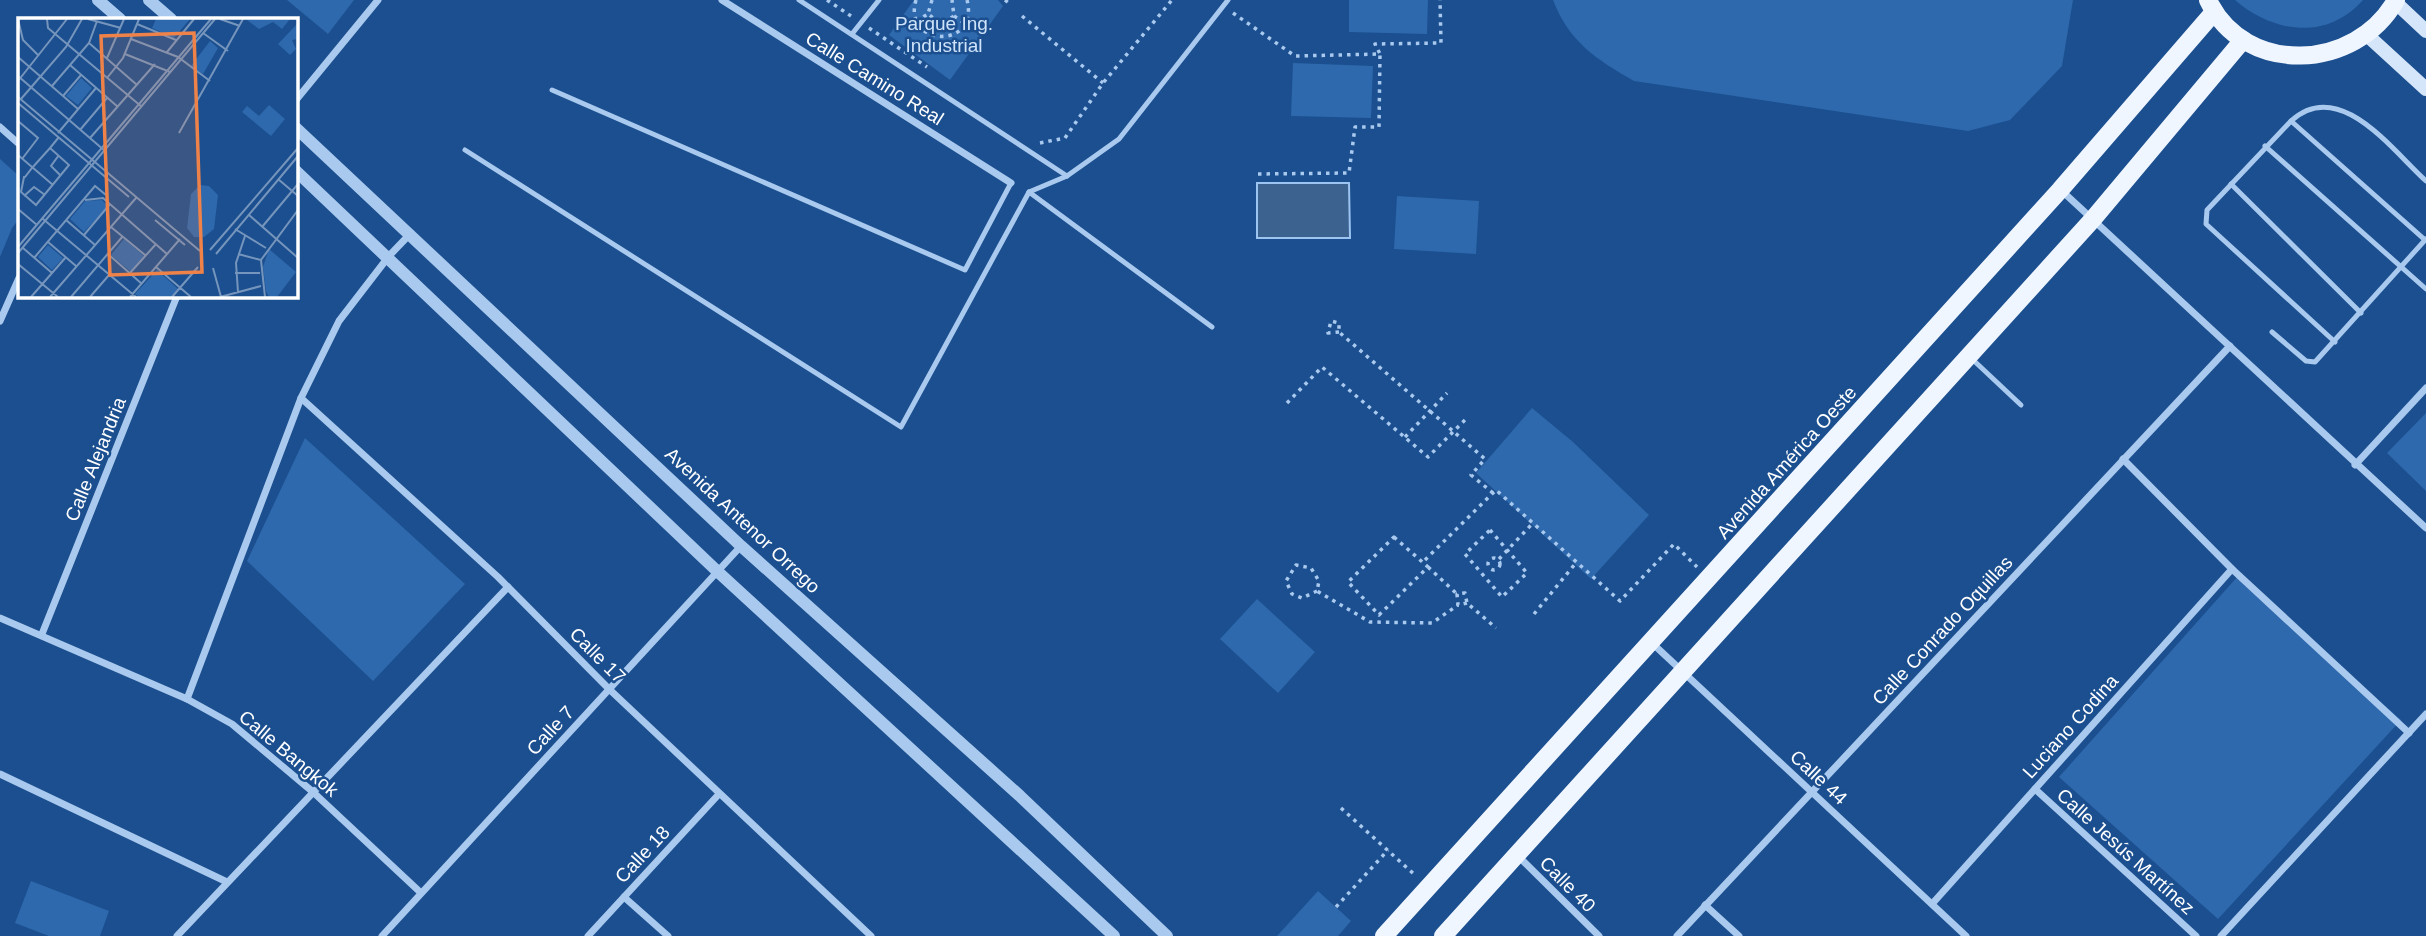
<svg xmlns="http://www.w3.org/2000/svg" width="2426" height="936" font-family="Helvetica,sans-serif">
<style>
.green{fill:#2e69ad}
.water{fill:#3c6290;stroke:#9cc4f0;stroke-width:2}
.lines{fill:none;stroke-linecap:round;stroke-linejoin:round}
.path{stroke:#a9c9ee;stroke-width:3.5;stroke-dasharray:3.5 5;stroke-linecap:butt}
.service{stroke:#a9c9ee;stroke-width:5}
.minor{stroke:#a9c9ee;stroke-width:7}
.tertiary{stroke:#a9c9ee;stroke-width:12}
.secondary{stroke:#d6e6fa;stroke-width:14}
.primary{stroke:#f0f6ff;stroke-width:18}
.labels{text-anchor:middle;stroke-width:5;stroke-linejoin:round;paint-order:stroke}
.park-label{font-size:19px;fill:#cfe3fa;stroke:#1b4f8f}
.street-label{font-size:19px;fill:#fff;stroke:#1b4f8f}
.inset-road{fill:none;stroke:#7695bc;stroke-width:2}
.view{fill:#ee8249;fill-opacity:0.15;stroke:#ee8249;stroke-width:3.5}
.inset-edge{fill:none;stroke:#fff;stroke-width:3.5}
</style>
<rect width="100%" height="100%" fill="#1b4f8f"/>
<!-- green -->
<g class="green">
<polygon points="287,0 354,0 328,34"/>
<polygon points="914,0 998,0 1003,6 950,80 889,35"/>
<polygon points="1349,0 1428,0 1427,34 1349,32"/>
<path d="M 1553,0 L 2073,0 L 2062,66 L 2010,120 L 1968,131 L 1634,81 C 1597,60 1569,42 1553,0 Z"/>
<path d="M 2235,0 L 2363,0 C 2327,41 2273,33 2235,0 Z"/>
<polygon points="1293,63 1373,66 1371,118 1291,116"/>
<polygon points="0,159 19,176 19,219 12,228 0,257"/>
<polygon points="1397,196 1479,201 1476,254 1394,249"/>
<polygon points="1532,408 1573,442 1649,515 1591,579 1476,473"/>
<polygon points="2426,413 2426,491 2387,453"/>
<polygon points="305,438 465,584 373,681 247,561"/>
<polygon points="2238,576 2401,720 2218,919 2059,777"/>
<polygon points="1257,599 1315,652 1278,693 1220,639"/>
<polygon points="31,881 109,911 100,936 49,936 15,923"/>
<polygon points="1318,891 1351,921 1338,936 1277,936"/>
</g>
<!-- water -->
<polygon class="water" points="1257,183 1349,183 1350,238 1257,238"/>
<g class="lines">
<!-- path -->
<g class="path">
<polyline points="827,0 851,16"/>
<path d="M 916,0 C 902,47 980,50 967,0"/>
<polyline points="932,0 928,14 941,24 954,16 952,0"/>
<polyline points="1005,0 1011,5"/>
<polyline points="1233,13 1295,56 1380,54 1375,44 1441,43 1440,0"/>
<polyline points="954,16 975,31"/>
<polyline points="1022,16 1103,83"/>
<polyline points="916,21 928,14"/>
<polyline points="869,28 927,67"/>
<polyline points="933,36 935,22"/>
<polyline points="1040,143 1065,138 1103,83 1172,0"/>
<polyline points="1258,174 1349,173 1355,127 1379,127 1380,54"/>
<polyline points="1339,332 1328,333 1331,321 1339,323 1339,332 1485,459 1471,475 1493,493"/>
<polyline points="1287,403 1322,367 1428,457 1468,417"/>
<polyline points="1405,437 1447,393"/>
<polygon points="1490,530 1527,573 1502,597 1465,554"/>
<polygon points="1394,537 1428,567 1379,615 1348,582"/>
<circle cx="1494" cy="564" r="6"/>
<polyline points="1499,559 1533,523"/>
<polyline points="1425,560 1496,490 1620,601 1674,544 1697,567"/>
<polyline points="1428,567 1457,594"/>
<polyline points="1317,591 1302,598 1292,594 1286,581 1296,565 1311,568 1319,581 1317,591 1370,622 1432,623 1458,605"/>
<polyline points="1467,603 1458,605 1457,594 1465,593 1467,603 1496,628"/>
<polyline points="1534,614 1575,564"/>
<polyline points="1341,808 1416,876"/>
<polyline points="1336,907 1388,850"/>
</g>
<!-- service -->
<g class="service">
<polyline points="799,0 1067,176"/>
<polyline points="852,34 879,0"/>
<polyline points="552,90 965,270 1011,183"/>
<path d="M 2291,121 C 2339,77 2391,149 2426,181"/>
<polyline points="2265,146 2426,289"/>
<polyline points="465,150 901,427 1029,192 1067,176 1119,139 1228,0"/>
<polyline points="2231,184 2361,313"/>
<polyline points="1029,192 1212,327"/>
<polyline points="2272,332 2306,361 2315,362 2426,239"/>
<polyline points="2335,342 2206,224 2207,210 2291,121 2425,240"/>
<polyline points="1971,358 2021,405"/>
</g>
<!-- minor -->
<g class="minor">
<polyline points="722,0 1011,183"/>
<polyline points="296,100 378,0"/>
<polyline points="0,127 19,144"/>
<polyline points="2062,191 2426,528"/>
<polyline points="0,321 19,278"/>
<polyline points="301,398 498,577 609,689 871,936"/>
<polyline points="2123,459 2232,569 2409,733"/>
<polyline points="2355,465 2426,388"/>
<polyline points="0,618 187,699 232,724 313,792 420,892"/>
<polyline points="42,634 177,296"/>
<polyline points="1652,643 1966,936"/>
<polyline points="187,699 301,398 339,321 389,256 411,233"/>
<polyline points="0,774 227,882"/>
<polyline points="2035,789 2196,936"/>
<polyline points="1517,855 1599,936"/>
<polyline points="624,897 668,936"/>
<polyline points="1932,904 2232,569"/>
<polyline points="1705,905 1739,936"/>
<polyline points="177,936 508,587"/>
<polyline points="382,936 741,546"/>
<polyline points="588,936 719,794"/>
<polyline points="1677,936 2230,346"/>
<polyline points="2221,936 2426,714"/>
</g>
<!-- tertiary -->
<g class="tertiary">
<polyline points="98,0 120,19"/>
<polyline points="149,0 171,19"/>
<polyline points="296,128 741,546 1020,796 1167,936"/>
<polyline points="296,171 717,571 1114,936"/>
</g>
<!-- secondary -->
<g class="secondary">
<polyline points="2395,2 2426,31"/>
<polyline points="2367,35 2426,89"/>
</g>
<!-- primary -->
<g class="primary">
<path d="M 2208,0 C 2245,77 2356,71 2396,0"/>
<polyline points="1384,936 2060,190 2214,12"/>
<polyline points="1443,936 2093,219 2243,40"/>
</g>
</g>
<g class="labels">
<!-- park labels -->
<g class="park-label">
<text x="944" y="30">Parque Ing.<tspan x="944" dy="22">Industrial</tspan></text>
</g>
<!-- street labels -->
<g class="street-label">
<text transform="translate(875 78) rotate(32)" y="7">Calle Camino Real</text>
<text transform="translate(95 459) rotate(-68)" y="7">Calle Alejandria</text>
<text transform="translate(1786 462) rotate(-48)" y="7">Avenida América Oeste</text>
<text transform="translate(743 520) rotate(43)" y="7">Avenida Antenor Orrego</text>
<text transform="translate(1942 630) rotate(-47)" y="7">Calle Conrado Oquillas</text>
<text transform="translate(598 655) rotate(45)" y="7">Calle 17</text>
<text transform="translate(2070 726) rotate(-48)" y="7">Luciano Codina</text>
<text transform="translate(550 730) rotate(-47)" y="7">Calle 7</text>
<text transform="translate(289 753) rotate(40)" y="7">Calle Bangkok</text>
<text transform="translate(1819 777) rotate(43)" y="7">Calle 44</text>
<text transform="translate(2126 851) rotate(42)" y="7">Calle Jesús Martínez</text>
<text transform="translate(642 854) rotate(-47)" y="7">Calle 18</text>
<text transform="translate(1568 884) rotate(45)" y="7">Calle 40</text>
</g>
</g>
<!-- overview -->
<g transform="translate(18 18)">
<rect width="280" height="280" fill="#1b4f8f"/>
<path d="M 138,1 L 172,1 L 156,20 L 134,10 ZM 272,1 L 264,11 L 255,4 L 241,11 L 229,2 ZM 280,5 L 280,21 L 274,22 L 278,31 L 272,37 L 260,26 ZM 192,23 L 200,30 L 185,56 L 173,48 ZM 63,60 L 74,70 L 60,87 L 48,78 ZM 251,87 L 267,101 L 253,118 L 224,94 L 229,88 L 241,98 ZM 182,167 L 191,168 L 200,177 L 196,211 L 186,219 L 176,219 L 169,210 L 173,176 ZM 84,182 L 90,188 L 66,214 L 52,201 L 67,183 ZM 106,221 L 126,238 L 113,254 L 93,237 ZM 30,227 L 45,240 L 34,252 L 20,239 ZM 251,231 L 278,254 L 259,279 L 251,279 L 248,273 L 245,249 ZM 139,252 L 160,271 L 153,279 L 121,279 L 117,276 Z" fill="#2e69ad"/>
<path class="inset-road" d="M 0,1 L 5,22 L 21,38M 29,1 L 30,10 L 124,89M 70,1 L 103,10M 202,1 L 222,8M 119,6 L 158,22M 185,15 L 210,33M 113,21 L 160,39 L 192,63M 71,25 L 119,67M 149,34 L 176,1M 107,36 L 152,54M 0,39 L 60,91M 89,40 L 106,1M 52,47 L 100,89M 0,58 L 87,133M 89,60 L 105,40 L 121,1M 0,63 L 49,1M 34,68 L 71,25 L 79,3M 45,78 L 63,57M 0,79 L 182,233M 3,81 L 48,29 L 64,1M 0,85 L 111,179M 0,103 L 20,120 L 4,141M 62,112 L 89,80M 40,115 L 78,70M 161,115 L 225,1M 72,120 L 137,46M 32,130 L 51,147 L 18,187 L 3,174 L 6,159 L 7,159 L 14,150 L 32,130 L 41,119M 0,137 L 35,167M 41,137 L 33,148 L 43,158M 260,161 L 280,178M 6,178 L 16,169 L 27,177M 67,182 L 85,180 L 149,236M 0,191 L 19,207M 231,197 L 280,240M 25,201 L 118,279M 48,202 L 77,227M 137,202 L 167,227M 93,209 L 127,237M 244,209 L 280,166M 217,211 L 248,230M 66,217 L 92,186M 30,224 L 58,248M 0,229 L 193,1M 5,230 L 34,255M 192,232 L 280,130M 0,235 L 197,1M 90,236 L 124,266M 198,236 L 280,138M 220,236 L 243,242M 16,240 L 77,168 L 88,177M 0,246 L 40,279M 138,249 L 173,279M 195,250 L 203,279M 112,255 L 138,226M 217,255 L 242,255M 220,274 L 218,245 L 227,218M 13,279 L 48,239M 32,279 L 118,180M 53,279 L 105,218M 72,279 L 91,257M 112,279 L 162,221M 154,279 L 180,249M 202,279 L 243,268M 247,279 L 243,242 L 280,192"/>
<path class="view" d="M 176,15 L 184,254 L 92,257 L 83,18 Z"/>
<rect width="280" height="280" class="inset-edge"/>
</g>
</svg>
